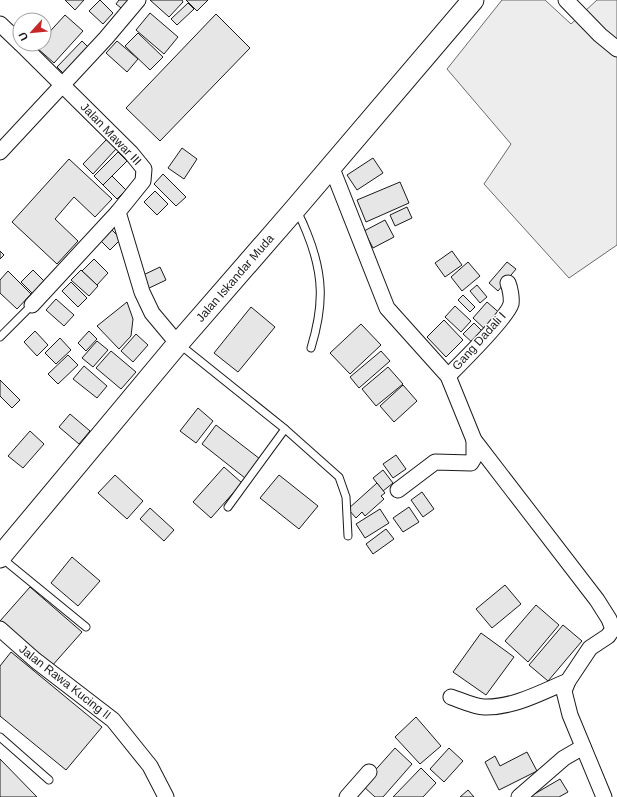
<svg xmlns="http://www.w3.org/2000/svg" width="617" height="797" font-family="Helvetica,sans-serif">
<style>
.built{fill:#ededed;stroke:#6a6a6a}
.building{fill:#e6e6e6;stroke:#1a1a1a}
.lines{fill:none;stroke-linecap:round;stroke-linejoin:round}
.lane-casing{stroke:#1a1a1a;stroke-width:9}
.street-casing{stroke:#1a1a1a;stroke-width:17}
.secondary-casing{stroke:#1a1a1a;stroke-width:23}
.lane{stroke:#fff;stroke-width:7}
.street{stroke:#fff;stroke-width:15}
.secondary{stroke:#fff;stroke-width:21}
.labels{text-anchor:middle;stroke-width:3;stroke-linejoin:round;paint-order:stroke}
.street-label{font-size:12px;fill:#1a1a1a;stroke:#fff}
</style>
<rect width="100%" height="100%" fill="#fff"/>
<!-- built -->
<polygon class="built" points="502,0 545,0 571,24 597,0 617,0 617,245 569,278 484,184 511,144 447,69"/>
<!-- building -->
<g class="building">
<polygon points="65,0 84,0 75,10"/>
<polygon points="100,0 113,13 103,24 89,11"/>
<polygon points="119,0 134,0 125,11 116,4"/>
<polygon points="150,0 182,0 183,2 169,17"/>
<polygon points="186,0 208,0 197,11"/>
<polygon points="188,3 194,9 177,25 171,19"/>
<polygon points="150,13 178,37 164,54 136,30"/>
<polygon points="216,14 250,48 160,141 126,108"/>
<polygon points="65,15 83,31 54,63 36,47 39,44 44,44 44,38"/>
<polygon points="138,33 163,57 150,70 125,46"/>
<polygon points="82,41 90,49 65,75 57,67"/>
<polygon points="117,41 138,59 127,72 106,53"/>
<polygon points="107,139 116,149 93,174 83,164"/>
<polygon points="182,148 197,159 184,179 168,168"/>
<polygon points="118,152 127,161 103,185 94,176"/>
<polygon points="373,158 383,173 357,190 347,175"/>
<polygon points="69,159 112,199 95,217 74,197 55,219 78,241 57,264 12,222"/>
<polygon points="163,174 186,197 176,206 154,184"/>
<polygon points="112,176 126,190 117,199 103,185"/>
<polygon points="400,182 409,203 366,222 357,200"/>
<polygon points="155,191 168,204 157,215 144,202"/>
<polygon points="407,207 412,218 395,226 390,215"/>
<polygon points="385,220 394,237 373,248 364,231"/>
<polygon points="109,227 121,239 110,250 98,238"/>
<polygon points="0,251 4,255 0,259"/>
<polygon points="452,251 462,265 445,277 435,263"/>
<polygon points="94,259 108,273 97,285 82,271"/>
<polygon points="468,262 480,276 462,291 451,277"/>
<polygon points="507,262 516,269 498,291 489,283"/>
<polygon points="160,267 166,280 145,290 139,277"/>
<polygon points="33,270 47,284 35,296 21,282"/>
<polygon points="81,270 98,286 89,296 71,280"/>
<polygon points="8,271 31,294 17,309 0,293 0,280"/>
<polygon points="71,282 87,298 78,307 62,291"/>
<polygon points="477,285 487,297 480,303 470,291"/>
<polygon points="463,295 475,307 470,312 458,300"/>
<polygon points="56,299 74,315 64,326 46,310"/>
<polygon points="127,302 133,319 131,336 119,349 97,326"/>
<polygon points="487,302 503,316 488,332 473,318"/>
<polygon points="455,306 471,321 461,332 445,317"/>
<polygon points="251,307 275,327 238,372 214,353"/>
<polygon points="444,320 463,340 446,357 427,337"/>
<polygon points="474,323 484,333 474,344 463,334"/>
<polygon points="361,324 381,345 350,374 330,353"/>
<polygon points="35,331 48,345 37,356 24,342"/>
<polygon points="89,331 97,339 86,351 78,343"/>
<polygon points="136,334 148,345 133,362 121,351"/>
<polygon points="60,338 71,350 56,364 45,353"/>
<polygon points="97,341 108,350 93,367 82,358"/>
<polygon points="111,351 136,372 121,389 96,368"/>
<polygon points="381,351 390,361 359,388 350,377"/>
<polygon points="68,355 78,365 58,384 48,374"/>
<polygon points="84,366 107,386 97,398 73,379"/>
<polygon points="388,367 403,384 376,406 362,389"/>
<polygon points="0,380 20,400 12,408 0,396"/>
<polygon points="403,385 417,401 394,422 380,406"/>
<polygon points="198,408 213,421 196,443 180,431"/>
<polygon points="70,414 90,431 79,444 59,427"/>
<polygon points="216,425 260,459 245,478 202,444"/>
<polygon points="30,431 44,444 23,468 8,456"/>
<polygon points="396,455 406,469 393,478 383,464"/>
<polygon points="224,467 242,483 211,518 193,502"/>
<polygon points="383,470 393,483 383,491 373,478"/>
<polygon points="115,475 143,501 127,519 98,493"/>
<polygon points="279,475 318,506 299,529 260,498"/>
<polygon points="377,483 385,493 381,496 384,499 365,516 362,512 356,518 348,509"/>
<polygon points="422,492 434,509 423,517 411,500"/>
<polygon points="409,507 419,522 403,532 393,518"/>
<polygon points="150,508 174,530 164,541 140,519"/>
<polygon points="380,509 389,523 365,538 356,524"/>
<polygon points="386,529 394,539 373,554 366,544"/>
<polygon points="72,557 100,581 78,606 51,583"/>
<polygon points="505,585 521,604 492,628 476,609"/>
<polygon points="30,587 82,632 51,667 0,623 0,621"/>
<polygon points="536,605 559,625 528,662 505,641"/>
<polygon points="563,625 582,641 548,681 529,665"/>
<polygon points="481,633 514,657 486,695 453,672"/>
<polygon points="11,652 102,727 66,770 0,716 0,666"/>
<polygon points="416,717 441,746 420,764 395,737"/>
<polygon points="395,748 412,764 383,797 375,797 362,785"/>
<polygon points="449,748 463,761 444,782 430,769"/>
<polygon points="527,752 537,771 499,790 485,762 495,756 500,766"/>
<polygon points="0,759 37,797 0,797"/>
<polygon points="421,768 436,783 423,797 393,797"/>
<polygon points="560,779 568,792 559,797 532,797 531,796"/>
<polygon points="468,790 474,797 460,797"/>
</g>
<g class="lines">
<!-- lane casing -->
<g class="lane-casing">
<g id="lane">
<path d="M 296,211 C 301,217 304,226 307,233 C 324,275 324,305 311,348"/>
<polyline points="0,337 32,305"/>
<polyline points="179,344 285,429 339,477 346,497 348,536"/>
<polyline points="228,507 285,429"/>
<polyline points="3,557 9,564 86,627"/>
<polyline points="0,737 49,780"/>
</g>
</g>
<!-- street casing -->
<g class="street-casing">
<g id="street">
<polyline points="566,0 600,35 617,49"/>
<polyline points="0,24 20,43"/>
<polyline points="21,44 131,153 144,169 143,181 118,212 142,292 152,313 178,344"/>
<polyline points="0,152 106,38 138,0"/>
<polyline points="331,166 387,308 448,376 474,440 597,600 609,619 613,629 608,636 590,648 568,681 564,691 570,715 604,797"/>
<polyline points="32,305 118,212"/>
<path d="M 448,376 C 461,363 507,318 511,304 C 512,298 510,288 508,283"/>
<polyline points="398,490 435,462 471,463 474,458 474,440"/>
<polyline points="0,629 35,660 113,720 150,766 166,797"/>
<path d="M 451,697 C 460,700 475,707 484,707 C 513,708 542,692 568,681"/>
<polyline points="347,797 369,772"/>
<polyline points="519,797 564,758 583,747"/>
</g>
</g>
<!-- secondary casing -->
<g class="secondary-casing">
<polyline id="secondary" points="0,557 175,347 295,209 473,0"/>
</g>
<!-- lane -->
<use href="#lane" class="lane"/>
<!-- street -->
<use href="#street" class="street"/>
<!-- secondary -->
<use href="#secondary" class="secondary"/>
</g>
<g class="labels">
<!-- street labels -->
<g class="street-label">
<text transform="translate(111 134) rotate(46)" y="4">Jalan Mawar III</text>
<text transform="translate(235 278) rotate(-49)" y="4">Jalan Iskandar Muda</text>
<text transform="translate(479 341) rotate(-48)" y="4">Gang Dadali I</text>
<text transform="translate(65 682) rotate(38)" y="4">Jalan Rawa Kucing II</text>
</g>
</g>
<!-- north arrow -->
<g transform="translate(32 32) rotate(243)"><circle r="19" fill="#ffffff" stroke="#a3a3a3"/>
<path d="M0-3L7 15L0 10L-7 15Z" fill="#c62828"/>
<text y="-6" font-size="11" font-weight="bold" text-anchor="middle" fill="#1a1a1a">U</text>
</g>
</svg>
